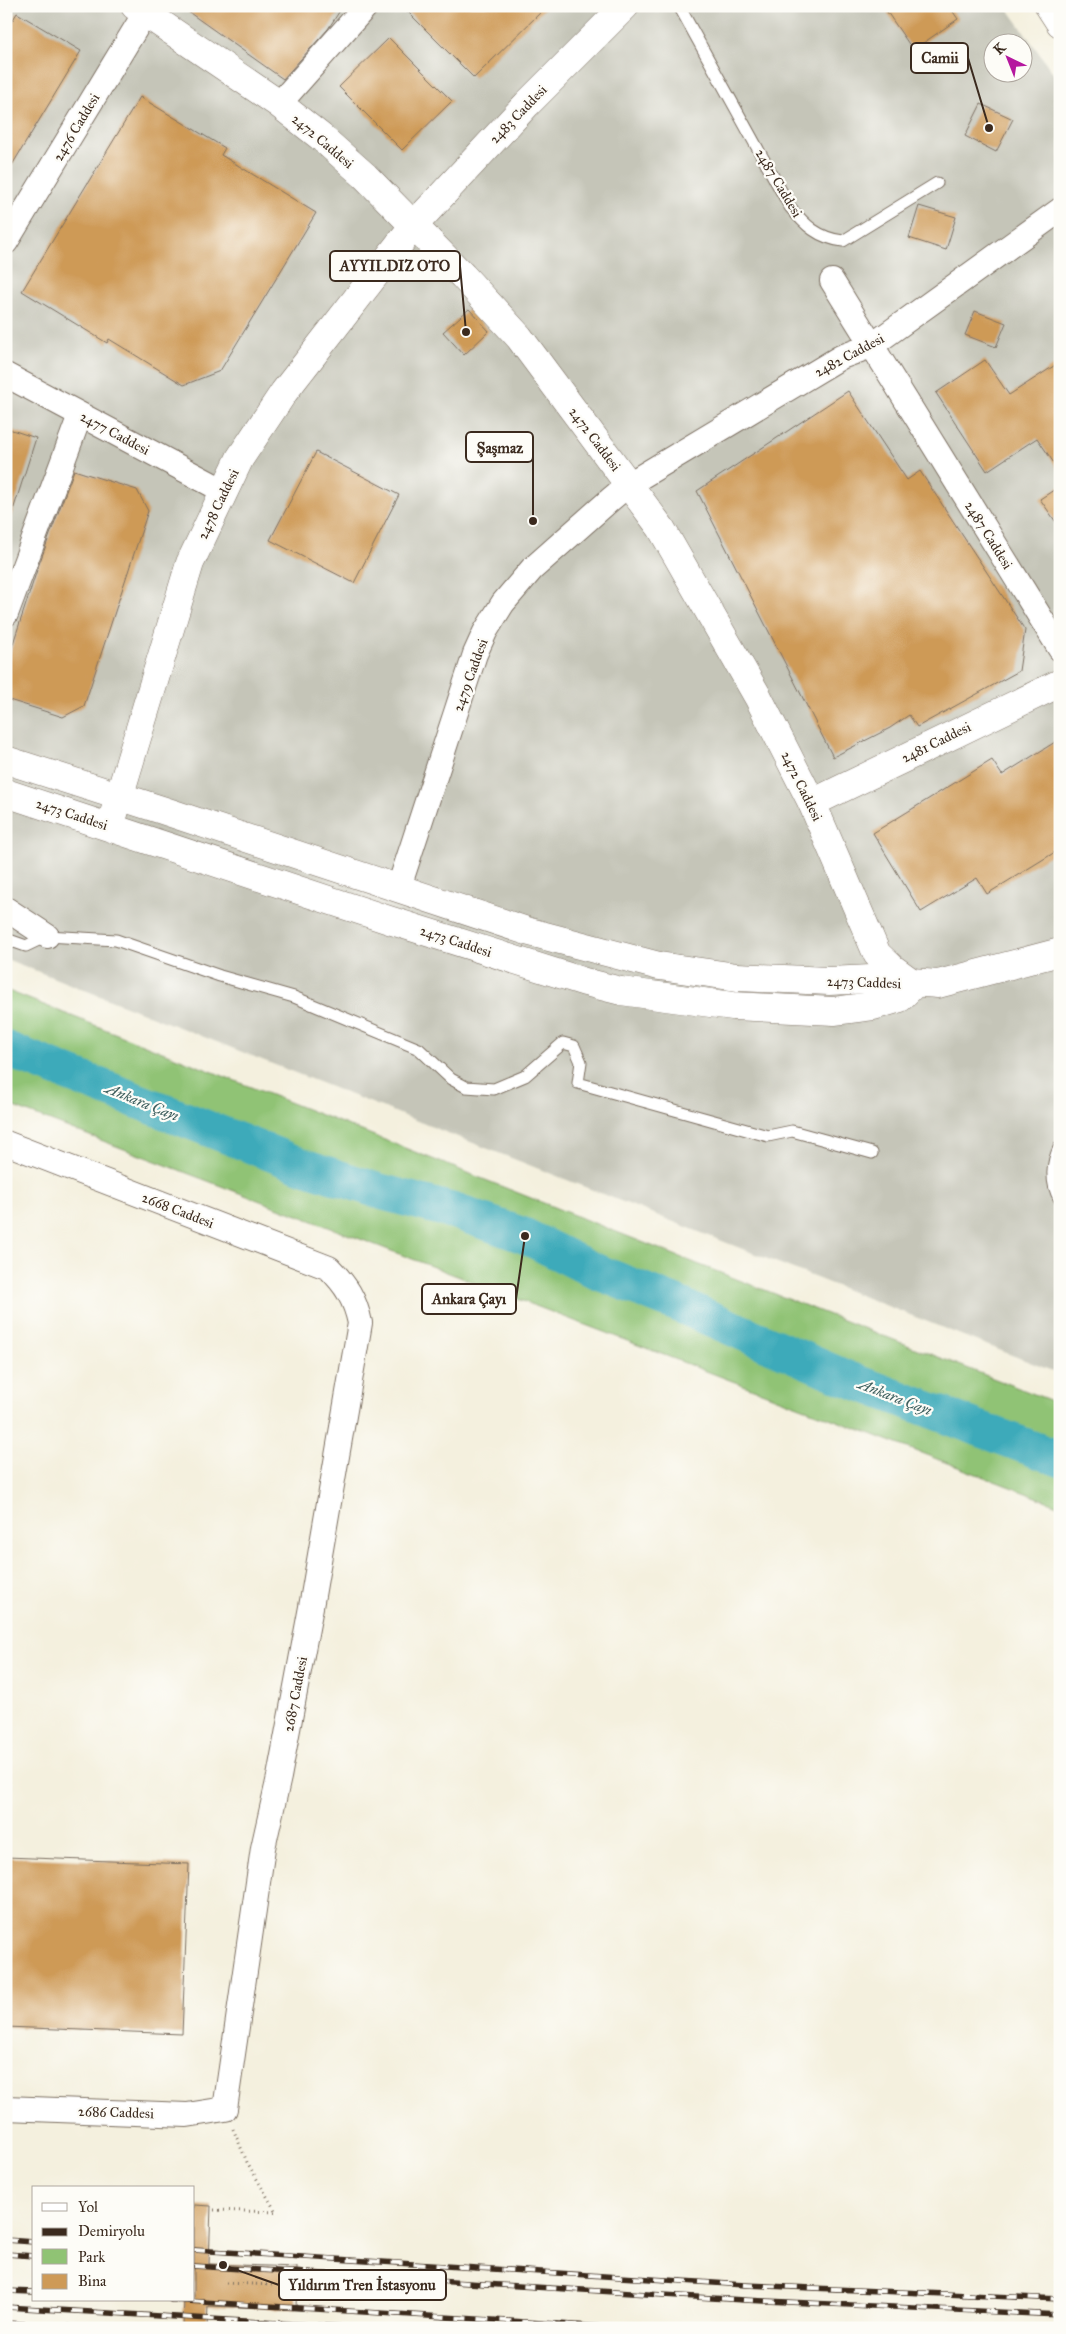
<svg xmlns="http://www.w3.org/2000/svg" width="1066" height="2334" font-family="'IM FELL Great Primer',serif">
<style>
.industrial{fill:#c5c5b8;fill-rule:evenodd}
.green{fill:#90c374;stroke:#667649}
.lines{fill:none;stroke-linecap:round;stroke-linejoin:round}
.river{stroke:#3caaba;stroke-width:36}
.building{fill:#ce9a57}
.lane-casing{stroke:#7c6f61;stroke-width:13}
.street-casing{stroke:#7c6f61;stroke-width:26}
.secondary-casing{stroke:#7c6f61;stroke-width:29}
.primary-casing{stroke:#7c6f61;stroke-width:29}
.path{stroke:#7c6f61;stroke-width:3;stroke-dasharray:1 4;stroke-linecap:butt}
.lane{stroke:#fff;stroke-width:11}
.street{stroke:#fff;stroke-width:24}
.secondary{stroke:#fff;stroke-width:28}
.primary{stroke:#fff;stroke-width:28}
.rail-casing{stroke:#3b2a1e;stroke-width:5.5}
.rail{stroke:#fdfcf7;stroke-width:4;stroke-dasharray:11;stroke-linecap:butt}
.labels{text-anchor:middle;stroke-width:4.5;stroke-linejoin:round;paint-order:stroke}
.street-label{font-size:14px;fill:#3b2a1e;stroke:#fdfcf7}
.water-label{font-size:15px;font-style:italic;fill:#3b5d5c;stroke:#fdfcf7}
.leader{fill:none;stroke:#3b2a1e;stroke-width:2}
.callout-dot{fill:#3b2a1e;stroke:#fdfcf7;stroke-width:2}
.callout{fill:#fdfcf7;stroke:#3b2a1e;stroke-width:2}
.callout-label{font-size:15px;text-anchor:middle;font-weight:bold;fill:#3b2a1e}
</style>
<rect width="100%" height="100%" fill="#fdfcf7"/>
<filter id="ink" filterUnits="userSpaceOnUse"><feTurbulence type="fractalNoise" baseFrequency=".02" numOctaves="2"/><feDisplacementMap in="SourceGraphic" scale="10" xChannelSelector="R" yChannelSelector="G"/><feConvolveMatrix kernelMatrix="1 2 1 2 8 2 1 2 1" color-interpolation-filters="sRGB"/></filter>
<filter id="wash" filterUnits="userSpaceOnUse"><feTurbulence type="fractalNoise" baseFrequency=".0096" numOctaves="4" result="noise"/><feDisplacementMap in="SourceGraphic" scale="20" xChannelSelector="R" yChannelSelector="G"/><feGaussianBlur stdDeviation="1.12" result="paint"/><feColorMatrix in="noise" values="0 0 0 0 0 0 0 0 0 0 0 0 0 0 0 0 0 1.4 0 .05"/><feComposite in="paint" operator="in"/></filter>
<g filter="url(#wash)">
<rect width="100%" height="100%" fill="#f4f0de"/>
<!-- industrial -->
<path class="industrial" d="M 6,6 L 1006,6 L 1060,83 L 1060,1374 L 6,959 ZM 994,42 L 1024,42 L 1024,72 L 994,72 Z"/>
<!-- green -->
<polygon class="green" points="6,990 700,1265 1060,1404 1060,1506 6,1104"/>
<g class="lines">
<!-- river -->
<polyline class="river" points="6,1049 303,1166 382,1192 457,1212 525,1236 595,1271 675,1303 846,1378 1060,1459"/>
</g>
<g id="blocks">
<!-- building -->
<g class="building">
<polygon points="180,6 343,6 328,29 283,79"/>
<polygon points="402,6 547,6 474,78"/>
<polygon points="883,6 949,6 958,19 913,50"/>
<polygon points="17,13 81,51 6,175 6,31"/>
<polygon points="389,38 452,101 402,150 339,87"/>
<polygon points="140,97 225,148 221,155 316,213 220,371 184,385 109,339 107,343 22,291"/>
<polygon points="981,104 1013,119 996,152 965,136"/>
<polygon points="919,206 956,217 946,250 909,238"/>
<polygon points="469,309 489,331 464,355 443,332"/>
<polygon points="975,311 1006,323 996,347 965,335"/>
<polygon points="985,360 1009,395 1060,362 1060,472 1037,438 987,471 936,393"/>
<polygon points="848,391 907,480 920,471 1025,630 1019,671 917,727 909,715 890,728 833,757 697,491"/>
<polygon points="6,428 36,438 10,520 6,520"/>
<polygon points="316,452 399,495 354,583 270,540"/>
<polygon points="74,470 137,490 148,511 84,706 63,717 6,699 6,665 38,567"/>
<polygon points="1060,486 1060,528 1040,499"/>
<polygon points="1060,739 1060,849 987,894 977,878 921,912 873,833 992,760 1002,775"/>
<polygon points="6,1857 189,1864 182,2034 6,2027"/>
<polygon points="194,2205 211,2206 209,2264 297,2267 296,2309 208,2306 207,2328 183,2328 184,2300 194,2300"/>
</g>
</g>
</g>
<g filter="url(#ink)">
<use href="#blocks" fill-opacity="0" stroke="#7c6f61" stroke-width="1"/>
<g class="lines">
<!-- lane casing -->
<g class="lane-casing">
<g id="lane">
<path d="M 679,6 L 790,207 C 805,225 818,238 843,241 L 937,183"/>
<polyline points="6,939 26,946 47,936 116,940 220,976 294,997 419,1049 451,1079 466,1087 494,1089 525,1076 563,1043 574,1046 581,1062 578,1083 768,1136 792,1131 872,1153"/>
<path d="M 1060,1146 C 1051,1163 1050,1183 1060,1200"/>
</g>
</g>
<!-- street casing -->
<g class="street-casing">
<g id="street">
<polyline points="279,104 366,6"/>
<polyline points="6,242 145,13"/>
<polyline points="832,281 1060,649"/>
<polyline points="6,375 224,491"/>
<polyline points="6,614 80,415"/>
<polyline points="399,887 475,654 485,632 503,603 532,569 611,499 629,484 841,357 871,346 1060,210"/>
<polyline points="6,909 47,936"/>
<path d="M 6,1143 L 329,1268 C 346,1285 355,1299 360,1323 L 311,1607 L 279,1777 L 263,1848 L 225,2109 L 187,2115 L 6,2108"/>
</g>
</g>
<!-- secondary casing -->
<g class="secondary-casing">
<g id="secondary">
<polyline points="135,6 279,104 321,137 365,176 463,276 519,337 661,528 758,697 812,803 877,954 892,968 914,984"/>
<polyline points="6,760 162,810 530,932 659,966 737,977 829,981 871,979 938,984 1060,952"/>
<polyline points="6,793 389,920 585,982 621,991 733,1006 834,1011 873,1006 900,998 914,984"/>
<polyline points="812,803 1060,683"/>
<polyline points="110,827 190,563 240,458 284,392 414,225 527,104 625,6"/>
</g>
</g>
<!-- primary casing -->
<g class="primary-casing">
<polyline id="primary" points="1049,6 1060,23"/>
</g>
<!-- path -->
<g class="path">
<polyline points="233,2129 247,2162 276,2212"/>
<polyline points="214,2210 276,2212"/>
<polyline points="226,2283 275,2285"/>
<polyline points="297,2287 345,2289"/>
</g>
<!-- lane -->
<use href="#lane" class="lane"/>
<!-- street -->
<use href="#street" class="street"/>
<!-- secondary -->
<use href="#secondary" class="secondary"/>
<!-- primary -->
<use href="#primary" class="primary"/>
<!-- rail casing -->
<g class="rail-casing">
<g id="rail">
<polyline points="6,2240 34,2242"/>
<polyline points="194,2250 745,2285 1060,2299"/>
<polyline points="6,2254 34,2256"/>
<polyline points="194,2266 744,2300 1060,2315"/>
<polyline points="6,2291 34,2292"/>
<polyline points="171,2300 622,2328"/>
<polyline points="6,2307 363,2328"/>
<polyline points="6,2323 94,2328"/>
</g>
</g>
<!-- rail -->
<use href="#rail" class="rail"/>
</g>
</g>
<g class="labels">
<!-- street labels -->
<g class="street-label">
<text transform="translate(518 114) rotate(-46)" y="5">2483 Caddesi</text>
<text transform="translate(76 127) rotate(-59)" y="5">2476 Caddesi</text>
<text transform="translate(323 141) rotate(40)" y="5">2472 Caddesi</text>
<text transform="translate(779 183) rotate(59)" y="5">2487 Caddesi</text>
<text transform="translate(849 355) rotate(-28)" y="5">2482 Caddesi</text>
<text transform="translate(115 433) rotate(28)" y="5">2477 Caddesi</text>
<text transform="translate(595 439) rotate(53)" y="5">2472 Caddesi</text>
<text transform="translate(218 504) rotate(-64)" y="5">2478 Caddesi</text>
<text transform="translate(989 535) rotate(58)" y="5">2487 Caddesi</text>
<text transform="translate(470 675) rotate(-70)" y="5">2479 Caddesi</text>
<text transform="translate(936 742) rotate(-26)" y="5">2481 Caddesi</text>
<text transform="translate(802 786) rotate(64)" y="5">2472 Caddesi</text>
<text transform="translate(72 814) rotate(18)" y="5">2473 Caddesi</text>
<text transform="translate(456 941) rotate(18)" y="5">2473 Caddesi</text>
<text transform="translate(864 982) rotate(2)" y="5">2473 Caddesi</text>
<text transform="translate(178 1210) rotate(21)" y="5">2668 Caddesi</text>
<text transform="translate(295 1694) rotate(-79)" y="5">2687 Caddesi</text>
<text transform="translate(116 2112) rotate(2)" y="5">2686 Caddesi</text>
</g>
<!-- water labels -->
<g class="water-label">
<text transform="translate(142 1102) rotate(22)" y="5">Ankara Çayı</text>
<text transform="translate(895 1397) rotate(21)" y="5">Ankara Çayı</text>
</g>
</g>
<!-- callouts -->
<path class="leader" d="M989 128L968 58M466 332L460 266M533 521L533 447M525 1236L516 1299M223 2265L279 2285"/>
<g class="callout-dot">
<circle cx="989" cy="128" r="5"/>
<circle cx="466" cy="332" r="5"/>
<circle cx="533" cy="521" r="5"/>
<circle cx="525" cy="1236" r="5"/>
<circle cx="223" cy="2265" r="5"/>
</g>
<g class="callout">
<rect x="911" y="43" width="57" height="30" rx="5"/>
<rect x="330" y="251" width="130" height="30" rx="5"/>
<rect x="466" y="432" width="67" height="30" rx="5"/>
<rect x="422" y="1284" width="94" height="30" rx="5"/>
<rect x="279" y="2270" width="167" height="30" rx="5"/>
</g>
<g class="callout-label">
<text x="940" y="63">Camii</text>
<text x="395" y="271">AYYILDIZ OTO</text>
<text x="500" y="453">Şaşmaz</text>
<text x="469" y="1304">Ankara Çayı</text>
<text x="362" y="2290">Yıldırım Tren İstasyonu</text>
</g>
<!-- margin -->
<rect width="1066" height="2334" fill="none" stroke="#fdfcf7" stroke-width="25"/>
<!-- legend -->
<rect x="32" y="2186" width="162" height="115" fill="#fdfcf7" stroke="#afa8a0"/>
<rect x="42" y="2203" width="25" height="8" fill="#ffffff" stroke="#afa8a0"/>
<text x="78" y="2212" font-size="15" fill="#3b2a1e">Yol</text>
<rect x="42" y="2228" width="25" height="8" fill="#3b2a1e" stroke="#afa8a0"/>
<text x="78" y="2236" font-size="15" fill="#3b2a1e">Demiryolu</text>
<rect x="42" y="2249" width="25" height="15" fill="#90c374" stroke="#afa8a0"/>
<text x="78" y="2262" font-size="15" fill="#3b2a1e">Park</text>
<rect x="42" y="2274" width="25" height="15" fill="#ce9a57" stroke="#afa8a0"/>
<text x="78" y="2286" font-size="15" fill="#3b2a1e">Bina</text>
<!-- north arrow -->
<g transform="translate(1008 58) rotate(317)"><circle r="24" fill="#fdfcf7" stroke="#afa8a0"/>
<path d="M0-4L9 19L0 12L-9 19Z" fill="#b5179e"/>
<text y="-8" font-size="14" font-weight="bold" text-anchor="middle" fill="#3b2a1e">K</text>
</g>
</svg>
